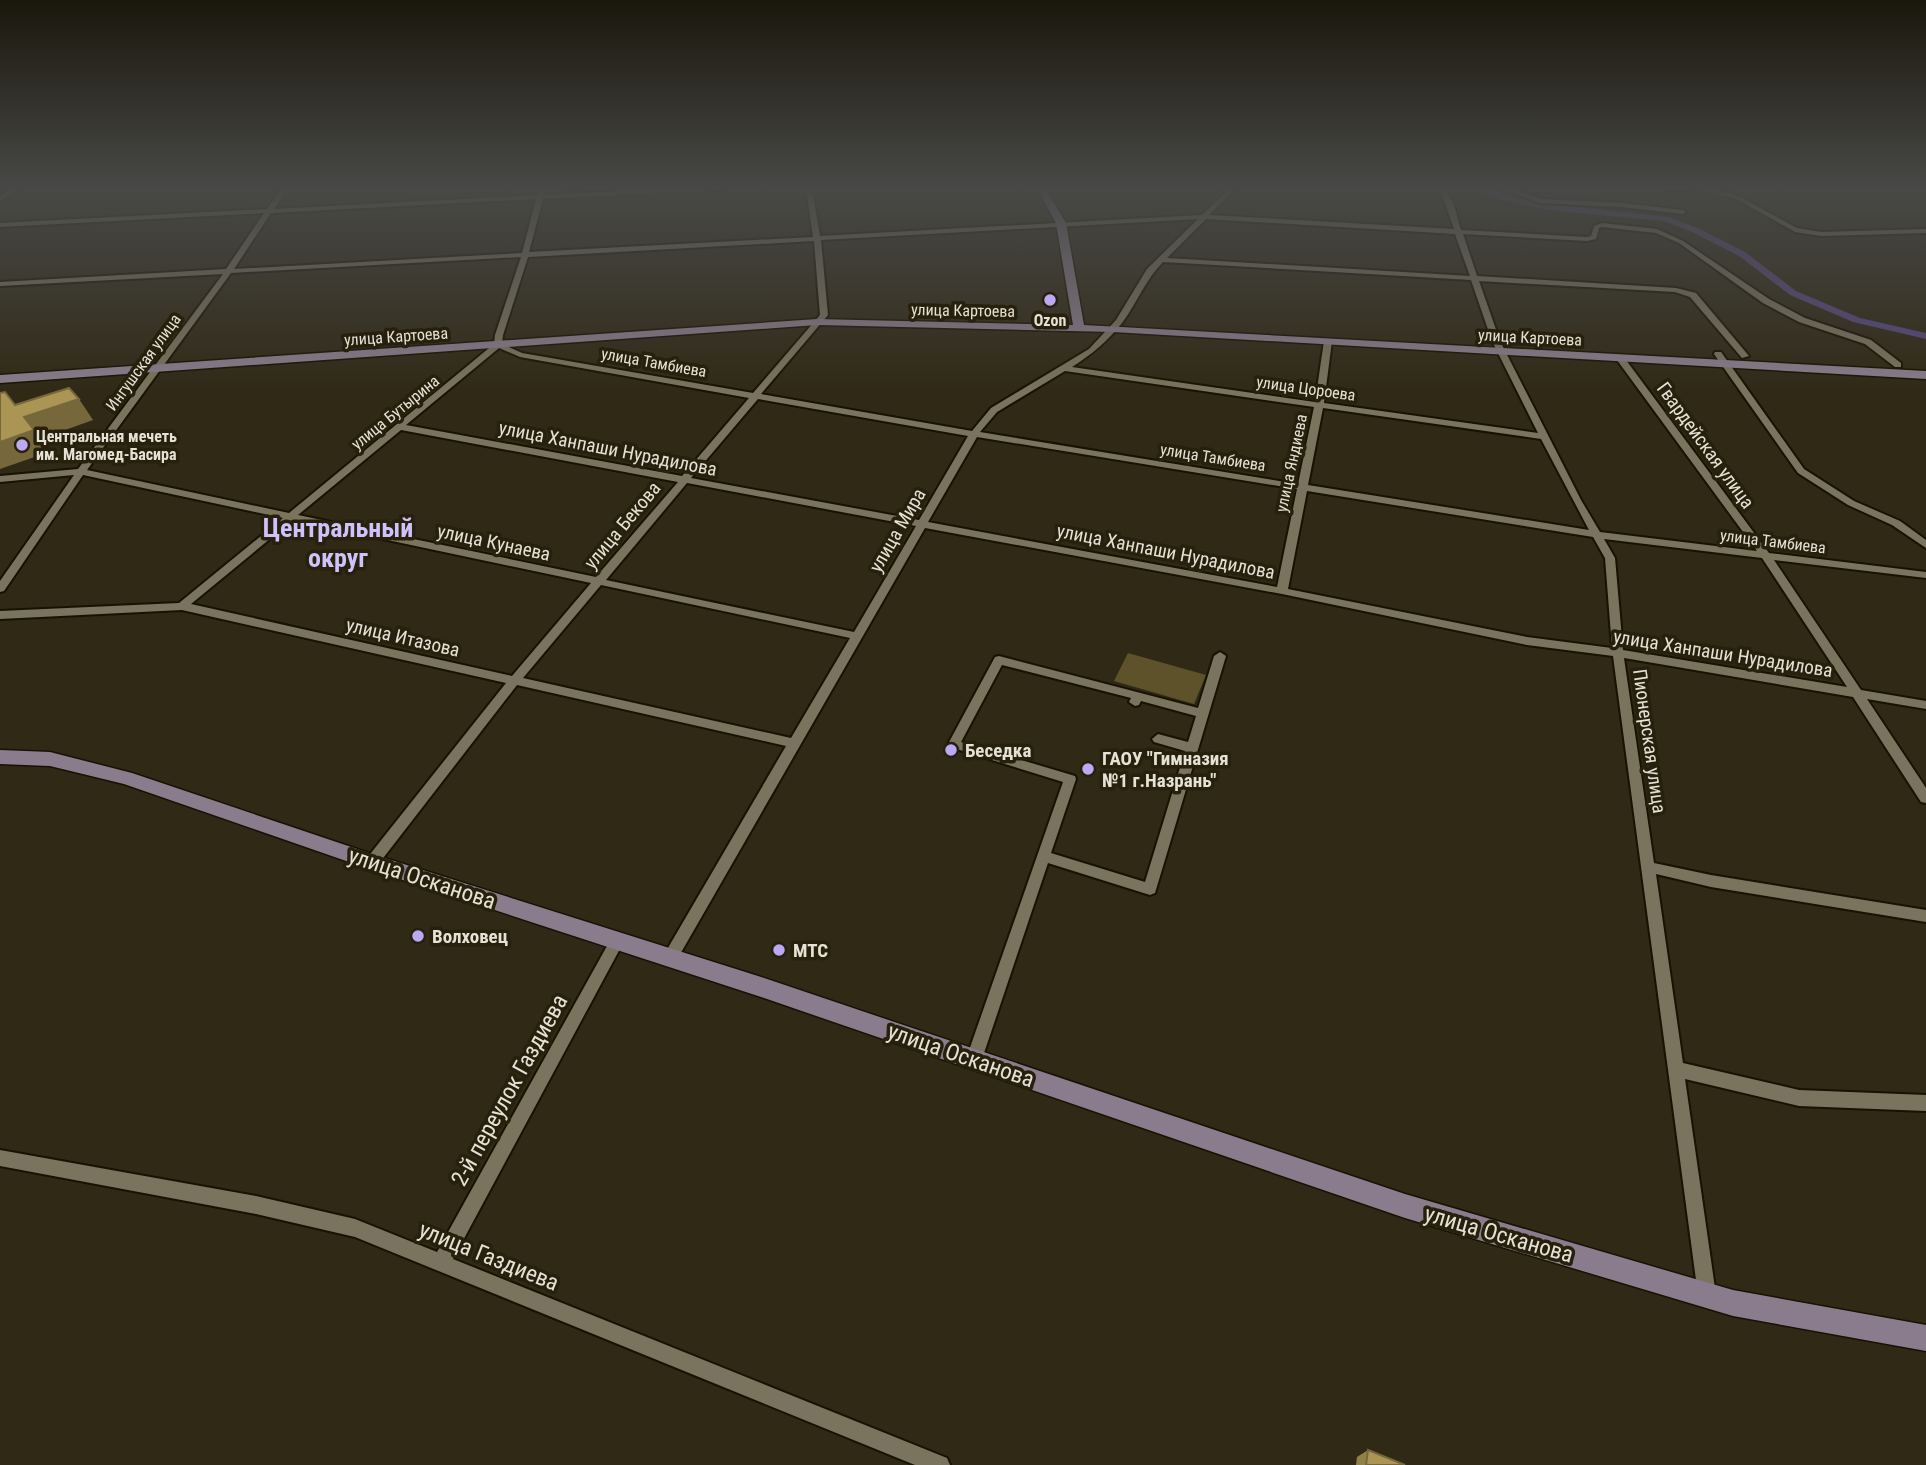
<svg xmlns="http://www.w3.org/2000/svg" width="1926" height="1465" font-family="'Roboto Condensed',sans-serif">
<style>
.green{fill:#5e522b}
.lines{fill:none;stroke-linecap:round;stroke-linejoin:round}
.canal{fill:#57487e;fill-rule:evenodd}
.street-casing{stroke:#181202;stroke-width:4}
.secondary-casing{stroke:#181202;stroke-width:3}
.street{fill:#7a735d;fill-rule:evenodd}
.secondary{fill:#8a7c8c;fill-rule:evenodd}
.wall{fill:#928049}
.shaded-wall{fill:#77683c}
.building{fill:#aa9555;stroke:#77683c;stroke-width:2}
.poi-dot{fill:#bca9f5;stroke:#26200c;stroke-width:2.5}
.labels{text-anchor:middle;stroke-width:7;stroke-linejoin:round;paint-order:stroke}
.far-street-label{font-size:16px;fill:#e5e1d5;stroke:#26200c}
.far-poi-label{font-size:16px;font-weight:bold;fill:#e5e1d5;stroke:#26200c}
.street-label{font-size:19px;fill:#e5e1d5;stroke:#26200c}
.poi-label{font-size:19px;font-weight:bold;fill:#e5e1d5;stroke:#26200c;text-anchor:start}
.near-street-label{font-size:23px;fill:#e5e1d5;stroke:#26200c}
.district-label{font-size:26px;font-weight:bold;fill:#cfc2fb;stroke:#26200c}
</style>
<rect width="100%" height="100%" fill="#302916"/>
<!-- green -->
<polygon class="green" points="1128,653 1206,675 1194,704 1114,681"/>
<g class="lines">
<!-- canal -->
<polygon class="canal" points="1471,188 1482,188 1548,204 1668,217 1698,228 1745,252 1796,291 1860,318 1926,333 1926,339 1853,322 1790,295 1739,256 1692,232 1664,221 1548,210 1502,200"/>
<!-- street casing -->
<g class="street-casing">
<g id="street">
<polygon points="14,188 21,188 0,201 0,196"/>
<path d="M 282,188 L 288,188 L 274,209 L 538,195 L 540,190 L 542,189 L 545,191 L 544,195 L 691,188 L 723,188 L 720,190 L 543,199 L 529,252 L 813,237 L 806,188 L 812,188 L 820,236 L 1202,215 L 1230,188 L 1236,188 L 1209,215 L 1454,229 L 1442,194 L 1433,188 C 1453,186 1456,214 1461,230 L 1587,237 L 1591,236 L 1594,226 L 1602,223 L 1657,229 L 1683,241 L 1769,299 L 1805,318 L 1871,340 L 1901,363 L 1901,367 L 1895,367 L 1865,344 L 1799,322 L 1763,303 L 1679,243 L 1656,233 L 1602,227 L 1599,228 L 1596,239 L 1587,241 L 1463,234 L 1477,276 L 1676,288 L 1696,293 L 1749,356 L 1742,358 L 1690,297 L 1675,292 L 1479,281 L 1500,341 L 1581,500 L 1600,532 L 1757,551 L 1617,360 L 1616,358 L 1620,356 L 1623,356 L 1769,553 L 1926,572 L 1926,578 L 1774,560 L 1861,690 L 1926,701 L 1926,709 L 1867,699 L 1926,788 L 1926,803 L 1921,802 L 1853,697 L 1624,658 L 1654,863 L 1711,875 L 1926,910 L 1926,922 L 1711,887 L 1656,874 L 1683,1063 L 1799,1090 L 1926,1095 L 1926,1111 L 1799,1106 L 1685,1079 L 1716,1295 L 1713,1301 L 1707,1304 L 1701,1301 L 1698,1295 L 1613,656 L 1527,645 L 1282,594 L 925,528 L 675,963 L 670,964 L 665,963 L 663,958 L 665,953 L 786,746 L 517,685 L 377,866 L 372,868 L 367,866 L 365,862 L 367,858 L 506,683 L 182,610 L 0,619 L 0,611 L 179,603 L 283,518 L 83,475 L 4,591 L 0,592 L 0,581 L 74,475 L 0,482 L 0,476 L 78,469 L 223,274 L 0,286 L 0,282 L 226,269 L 264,213 L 0,227 L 0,223 L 267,209 ZM 536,199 L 522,253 L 234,269 L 271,213 ZM 1198,219 L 1147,269 L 1116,320 L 1089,349 L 991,408 L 972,431 L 761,394 L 828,315 L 821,240 ZM 1206,219 L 1455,234 L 1470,276 L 1167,258 ZM 814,241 L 820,315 L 753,393 L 522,353 L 502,344 L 503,335 L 528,257 ZM 521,257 L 495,335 L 494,344 L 289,513 L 87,470 L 231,273 ZM 1163,262 L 1471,280 L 1492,341 L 1538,433 L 1324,403 L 1332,341 L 1328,339 L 1324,341 L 1315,402 L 1072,367 C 1092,354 1107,342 1122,323 C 1137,303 1145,280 1163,262 ZM 499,348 L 520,357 L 749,398 L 682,476 L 406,425 ZM 1065,371 L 1314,407 L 1298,484 L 980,432 L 997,412 ZM 758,399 L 968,436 L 919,520 L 691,478 ZM 1323,408 L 1541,439 L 1589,530 L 1308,485 ZM 401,430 L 678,482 L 596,577 L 298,515 ZM 977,437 L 1297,489 L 1277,587 L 928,522 ZM 687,483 L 916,526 L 854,632 L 606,580 ZM 1307,491 L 1593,537 L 1605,558 L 1612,648 L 1527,637 L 1288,589 ZM 293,520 L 591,583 L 512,676 L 191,604 ZM 1604,539 L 1762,558 L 1847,687 L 1623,650 L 1615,558 ZM 601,585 L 850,638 L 791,738 L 523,678 Z"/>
<polygon points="1500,188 1508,188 1541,199 1622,203 1683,210 1686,212 1683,214 1622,207 1540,203"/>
<polygon points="1664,188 1712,188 1740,197 1797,228 1821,232 1926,229 1926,233 1821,236 1795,232 1736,199 1709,191 1667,190"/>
<polygon points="1715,352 1721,352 1804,469 1854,501 1900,521 1926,540 1926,548 1892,525 1848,505 1798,473 1714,354"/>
<path d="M 1220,652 L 1226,656 L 1155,893 L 1150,895 L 1048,863 L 982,1059 L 980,1064 L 974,1066 L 968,1064 L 966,1059 L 1063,782 L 950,747 L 948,744 L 995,657 L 999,656 L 1198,708 L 1214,656 ZM 1002,665 L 1131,698 L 1129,702 L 1135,706 L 1139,705 L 1141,701 L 1196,716 L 1188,742 L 1158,734 L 1152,739 L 1154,742 L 1185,751 L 1145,882 L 1051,853 L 1076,779 L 1075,776 L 961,742 Z"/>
<polygon points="617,935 622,937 624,941 622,945 453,1259 947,1458 950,1465 915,1465 355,1237 256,1214 0,1166 0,1150 256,1196 355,1219 437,1252 612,937"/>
</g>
</g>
<!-- secondary casing -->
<g class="secondary-casing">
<g id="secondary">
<polygon points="1037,188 1045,188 1066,223 1084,325 1926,371 1926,379 1113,332 817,325 0,383 0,375 817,319 1073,325 1056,223"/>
<polygon points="0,750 50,752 132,773 372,854 758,976 1405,1194 1733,1290 1926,1325 1926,1351 1733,1316 1405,1218 758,996 372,870 124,784 50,766 0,764"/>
</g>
</g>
<!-- street -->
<use href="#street" class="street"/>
<!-- secondary -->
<use href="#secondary" class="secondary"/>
</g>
<!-- wall -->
<polygon class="wall" points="1368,1450 1405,1465 1356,1465 1357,1457"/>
<!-- shaded-wall -->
<polygon class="shaded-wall" points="79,399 93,420 40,439 49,452 0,469 0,442 24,417"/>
<!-- building -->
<g class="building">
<polygon points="69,388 79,399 24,417 34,430 0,442 0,393 5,392 15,405"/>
<polygon points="1368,1450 1405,1465 1366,1465"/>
</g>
<!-- sky -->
<linearGradient id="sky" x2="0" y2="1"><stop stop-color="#1a170c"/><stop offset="0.48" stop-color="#484947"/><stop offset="1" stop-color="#484947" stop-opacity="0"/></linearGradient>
<rect width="1926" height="393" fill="url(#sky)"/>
<!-- markers -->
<g class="poi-dot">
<circle cx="1050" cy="300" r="7"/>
<circle cx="22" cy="445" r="7"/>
<circle cx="951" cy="750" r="7"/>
<circle cx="1088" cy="769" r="7"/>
<circle cx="418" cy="936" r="7"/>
<circle cx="779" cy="950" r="7"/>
</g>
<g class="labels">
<!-- far-street labels -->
<g class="far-street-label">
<text transform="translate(963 310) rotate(1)" y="6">улица Картоева</text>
<text transform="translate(396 336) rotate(-4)" y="6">улица Картоева</text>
<text transform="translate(1530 337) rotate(3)" y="6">улица Картоева</text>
<text transform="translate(143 362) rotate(-54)" y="6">Ингушская улица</text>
<text transform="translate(654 362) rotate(10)" y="6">улица Тамбиева</text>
<text transform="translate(1306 388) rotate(8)" y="6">улица Цороева</text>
<text transform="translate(395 412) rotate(-39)" y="6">улица Бутырина</text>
<text transform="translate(1213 457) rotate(9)" y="6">улица Тамбиева</text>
<text transform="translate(1291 463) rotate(-78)" y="6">улица Яндиева</text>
<text transform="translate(1773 541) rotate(7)" y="6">улица Тамбиева</text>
</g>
<!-- far-poi labels -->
<g class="far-poi-label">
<text x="1050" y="326">Ozon</text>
<text x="36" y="442" text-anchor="start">Центральная мечеть<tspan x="36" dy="18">им. Магомед-Басира</tspan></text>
</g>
<!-- street labels -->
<g class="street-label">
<text transform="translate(1706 445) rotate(54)" y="7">Гвардейская улица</text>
<text transform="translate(608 448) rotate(11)" y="7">улица Ханпаши Нурадилова</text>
<text transform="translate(622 525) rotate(-50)" y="7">улица Бекова</text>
<text transform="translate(897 530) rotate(-60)" y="7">улица Мира</text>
<text transform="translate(494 542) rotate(12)" y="7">улица Кунаева</text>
<text transform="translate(1166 551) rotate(11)" y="7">улица Ханпаши Нурадилова</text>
<text transform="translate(403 637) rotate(13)" y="7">улица Итазова</text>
<text transform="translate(1723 653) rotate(9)" y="7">улица Ханпаши Нурадилова</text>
<text transform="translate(1650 741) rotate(82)" y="7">Пионерская улица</text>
</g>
<!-- poi labels -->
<g class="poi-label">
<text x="965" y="757">Беседка</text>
<text x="1102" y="765">ГАОУ "Гимназия<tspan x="1102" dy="22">№1 г.Назрань"</tspan></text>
<text x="432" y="943">Волховец</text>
<text x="793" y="957">МТС</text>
</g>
<!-- near-street labels -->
<g class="near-street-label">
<text transform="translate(422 878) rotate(18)" y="8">улица Осканова</text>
<text transform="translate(961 1055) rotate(19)" y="8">улица Осканова</text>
<text transform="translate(509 1090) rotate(-61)" y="8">2-й переулок Газдиева</text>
<text transform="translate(1499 1234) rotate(16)" y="8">улица Осканова</text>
<text transform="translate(489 1256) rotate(22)" y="8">улица Газдиева</text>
</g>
<!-- district labels -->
<g class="district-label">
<text x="338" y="537">Центральный<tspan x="338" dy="30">округ</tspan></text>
</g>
</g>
</svg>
